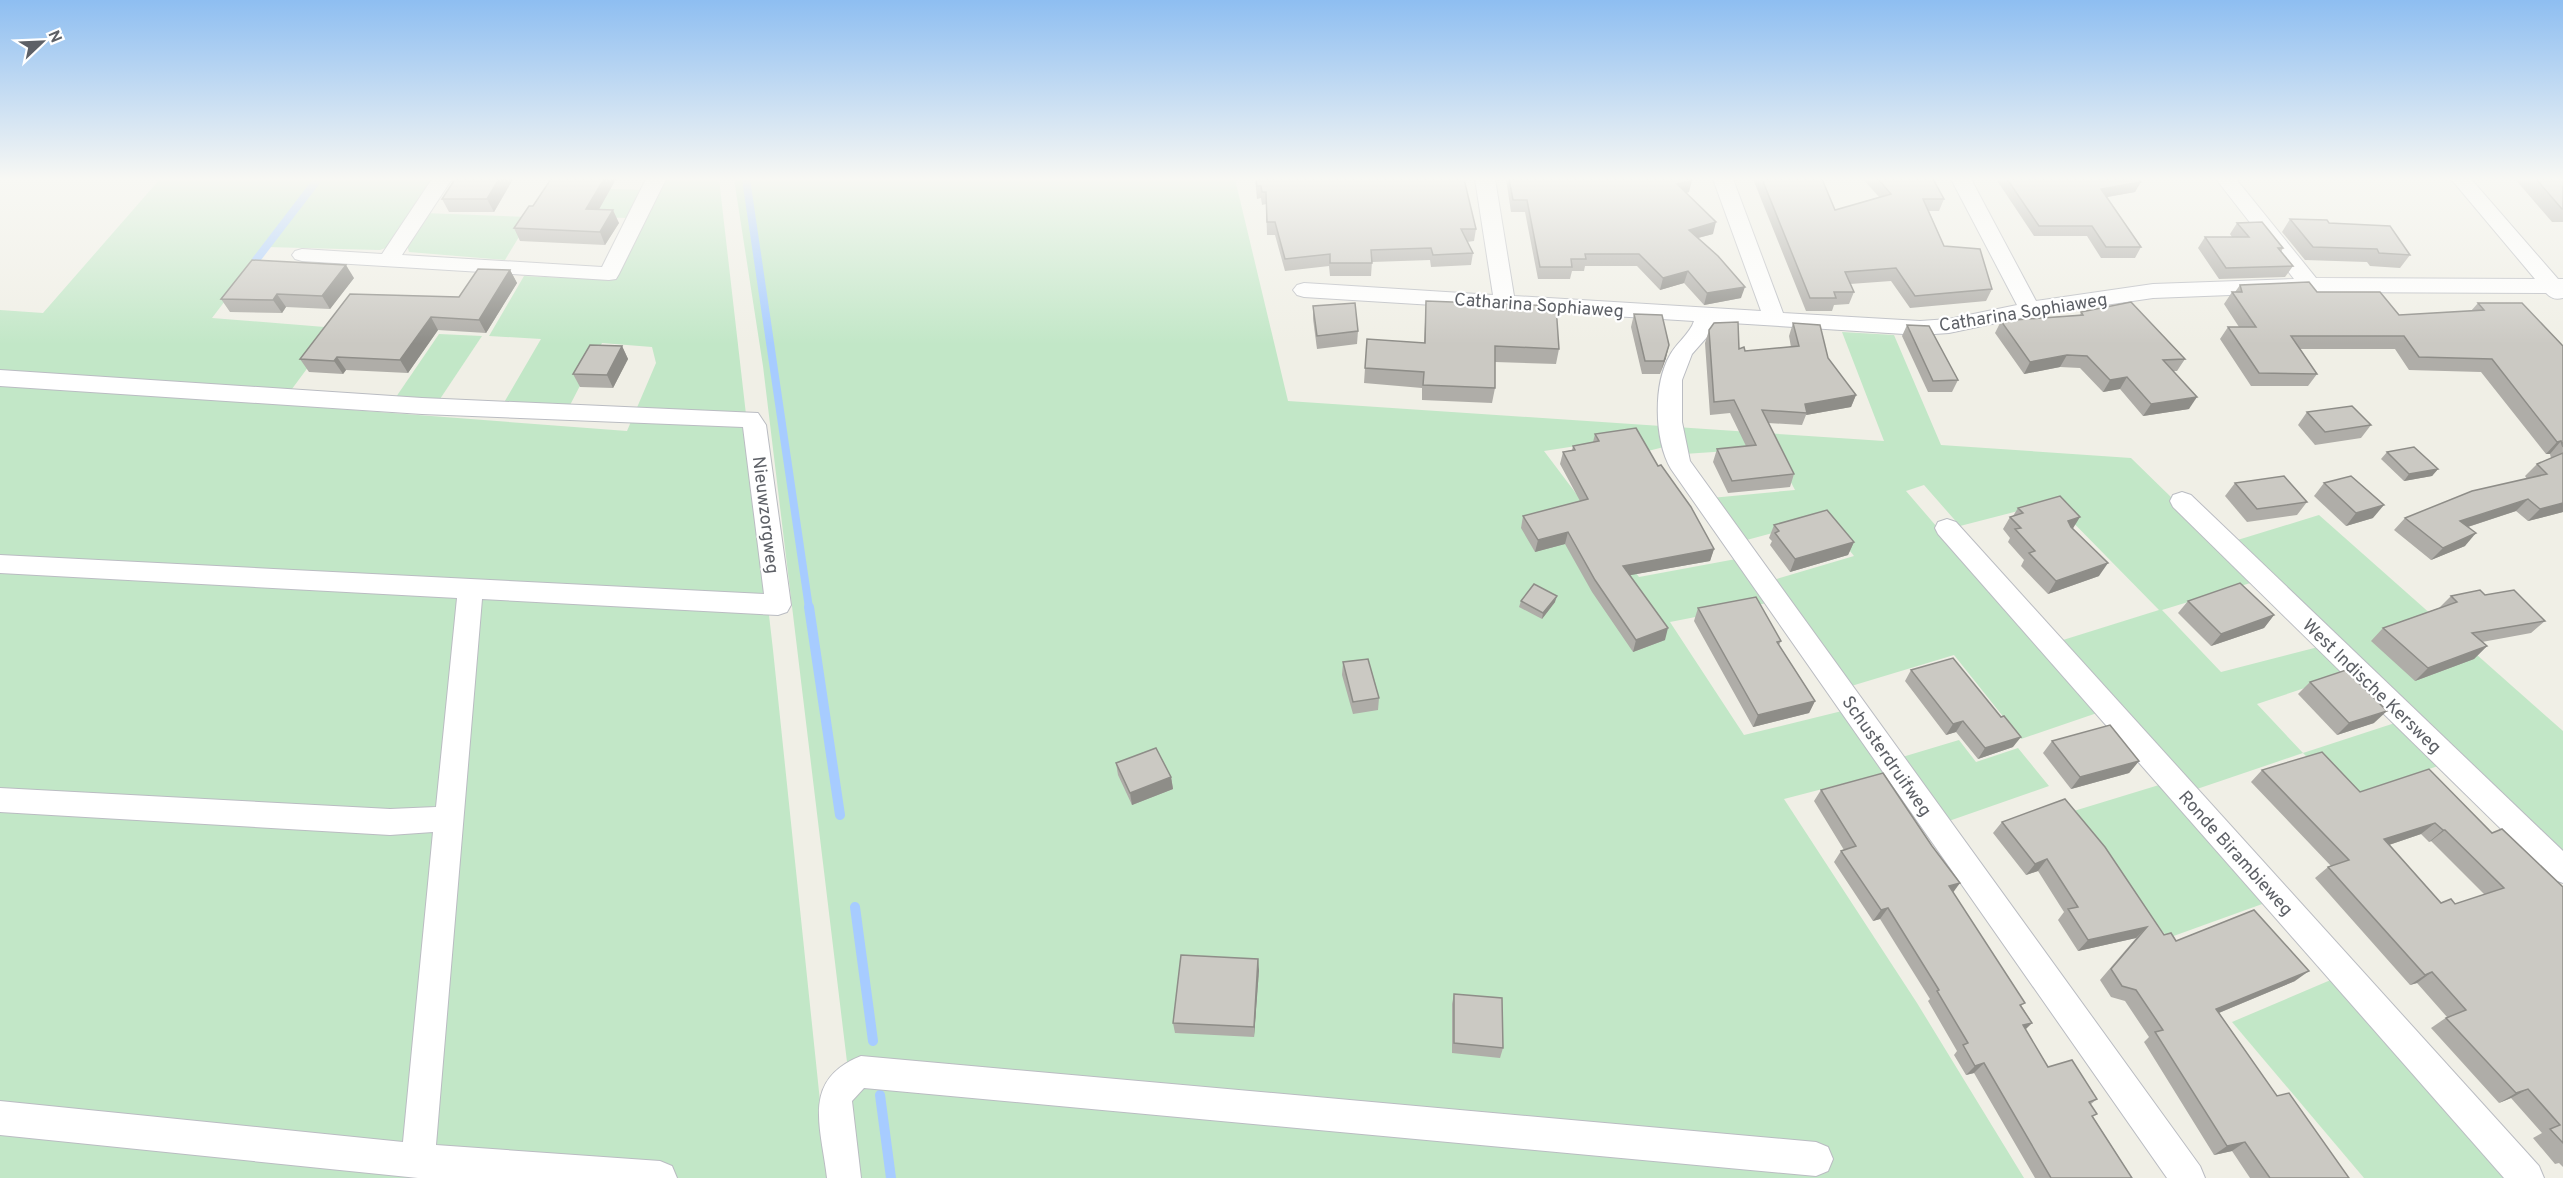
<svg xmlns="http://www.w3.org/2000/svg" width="2563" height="1178" font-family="Overpass,sans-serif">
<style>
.green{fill:#c2e7c7}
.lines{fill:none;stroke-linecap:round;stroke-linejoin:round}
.stream-far1{stroke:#a7ccff;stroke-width:8}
.stream{stroke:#a7ccff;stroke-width:10}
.street-casing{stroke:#babcc2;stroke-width:2}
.street{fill:#fff;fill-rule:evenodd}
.wall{fill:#afada8;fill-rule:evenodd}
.shaded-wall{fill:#8e8d88}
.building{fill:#cbc9c3;stroke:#8e8d88;stroke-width:1.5;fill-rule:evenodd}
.labels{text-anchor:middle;stroke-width:4.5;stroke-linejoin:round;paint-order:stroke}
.street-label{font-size:18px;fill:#5d6066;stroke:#fff}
</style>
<rect width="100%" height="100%" fill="#f0efe6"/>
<!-- green -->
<g class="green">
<polygon points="160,179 435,179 391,246 380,250 266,247 212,318 337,328 289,393 0,372 0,310 43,313"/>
<polygon points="658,179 719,179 773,650 828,1178 0,1178 0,383 627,431 656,363 652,347 602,343 568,409 502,406 541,339 489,336 524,276 611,280"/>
<polygon points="734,179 1235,179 1288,401 1884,441 1842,332 1894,335 1941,445 2131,458 2257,581 2162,610 2221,672 2322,646 2350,673 2257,704 2303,753 2401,721 2444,764 2345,797 2303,753 2194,790 2063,640 2159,610 2053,502 1960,526 1924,485 1906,491 2097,713 2021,739 1954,655 1848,687 1770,581 1854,556 1824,519 1743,541 1711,498 1795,490 1773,448 1684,454 1676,444 1648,451 1634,437 1544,451 1639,577 1736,559 1767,603 1670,622 1744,735 1842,711 1884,773 1784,799 1917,1003 2024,1178 861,1178 763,366"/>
<polygon points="554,187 644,190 630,218 537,216"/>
<polygon points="424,213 531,217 505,260 409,252 407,245"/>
<polygon points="439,334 482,336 438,402 394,400"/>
<polygon points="2319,515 2563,731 2563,860 2231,542"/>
<polygon points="1959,740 1976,762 2018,748 2049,786 1946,822 1899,758"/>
<polygon points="2159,785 2265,903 2168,938 2064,814"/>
<polygon points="2333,979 2512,1178 2364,1178 2232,1022"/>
</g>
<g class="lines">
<!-- stream-far1 -->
<g class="stream-far1">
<polyline points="746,179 809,608"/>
<polyline points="256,260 318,179"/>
</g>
<!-- stream -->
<g class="stream">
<polyline points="809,607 840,815"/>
<polyline points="855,907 873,1041"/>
<polyline points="880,1095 891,1178"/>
</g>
<!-- street casing -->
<g class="street-casing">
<g id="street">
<polygon points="432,179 452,179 402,255 602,267 646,179 666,179 619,274 616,279 609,280 302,261 295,259 292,255 295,251 302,249 382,254"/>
<path d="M 1475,179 L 1495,179 L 1514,296 L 1761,311 L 1713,179 L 1733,179 L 1783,313 L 1920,321 L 1949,319 L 2017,305 L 1951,179 L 1971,179 L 2036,301 L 2153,284 L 2294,279 L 2216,179 L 2236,179 L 2316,278 L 2535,279 L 2451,179 L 2471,179 L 2558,279 L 2563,279 L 2563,298 C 2555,300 2551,298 2546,293 L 2310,292 L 2153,298 L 2030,316 L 1949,333 L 1920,335 L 1715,322 L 1707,337 L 1692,354 L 1682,380 L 1682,422 L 1690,461 L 2200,1166 L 2205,1178 L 2167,1178 L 1671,469 C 1654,440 1653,384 1670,355 C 1676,343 1690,334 1694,321 L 1304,297 L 1297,295 L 1293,290 L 1297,285 L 1304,283 L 1493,295 Z"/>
<polygon points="0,370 422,398 758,413 766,425 791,605 787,612 778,615 482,599 436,1145 660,1161 672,1166 677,1178 418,1178 0,1135 0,1101 403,1142 433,832 390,835 0,812 0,788 390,809 436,807 457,598 0,573 0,555 764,594 743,427 422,414 0,386"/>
<polygon points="2182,492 2191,495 2563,851 2563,883 2552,879 2173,507 2170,501 2173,495"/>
<polygon points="1947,519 1956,522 2539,1166 2544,1178 2504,1178 1938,534 1935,528 1938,522"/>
<path d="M 861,1056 L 1816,1142 L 1828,1147 L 1833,1159 L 1828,1171 L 1816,1176 L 864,1088 L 852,1101 L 861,1178 L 827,1178 C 821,1126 801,1080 861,1056 Z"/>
</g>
</g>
<!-- street -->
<use href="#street" class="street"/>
</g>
<!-- wall -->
<g class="wall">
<polygon points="513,179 494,212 449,212 442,199"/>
<polygon points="551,179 616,179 599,209 619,223 605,245 520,241 514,228 533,206"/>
<polygon points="1255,179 1464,179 1476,229 1474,241 1467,242 1473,253 1471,265 1431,267 1430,260 1372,262 1371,276 1330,276 1329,266 1285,271 1275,235 1267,235 1266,204 1262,205 1261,198 1257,199"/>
<polygon points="1506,179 1691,179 1689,192 1686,193 1713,234 1698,238 1741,298 1704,305 1684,283 1660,290 1637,266 1585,266 1584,271 1572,271 1570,279 1538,279 1525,212 1511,212"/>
<polygon points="1753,179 1822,179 1835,210 1879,197 1863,179 1933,179 1944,199 1939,211 1929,211 1944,246 1992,289 1986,301 1910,308 1891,281 1850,284 1854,292 1849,304 1834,305 1832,311 1806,311"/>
<polygon points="1996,179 2138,179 2135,192 2107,197 2141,247 2135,258 2101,258 2087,236 2034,236"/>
<polygon points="2515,179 2563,179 2563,222 2552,222"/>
<polygon points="2290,219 2329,223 2410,255 2400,268 2370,266 2367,262 2305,260 2282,232"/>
<polygon points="2237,223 2283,248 2281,252 2293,266 2285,277 2219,279 2198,248 2205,237 2232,237 2230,234"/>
<polygon points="510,270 517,283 486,333 438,330 408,373 346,370 343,374 309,372 300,359 459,297"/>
<polygon points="354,278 330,309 286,307 282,313 230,312 221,299"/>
<polygon points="2240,285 2317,292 2399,315 2471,311 2478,303 2563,346 2563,512 2528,521 2516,511 2468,527 2465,546 2431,560 2394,530 2405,518 2527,479 2525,476 2537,464 2551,458 2550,454 2546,454 2481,372 2409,370 2395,349 2300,349 2317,374 2308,386 2251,386 2220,339 2228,327 2239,327 2224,304 2232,292 2235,292"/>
<polygon points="1426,301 1559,349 1556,364 1495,362 1495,388 1492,403 1422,400 1422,388 1364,383 1367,339 1424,343"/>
<polygon points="1313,306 1358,331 1357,344 1317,349 1313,319"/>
<polygon points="2081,312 2185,359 2177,371 2173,371 2189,409 2143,416 2120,389 2103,392 2080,368 2060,367 2024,374 1995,333 2001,321 2080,315"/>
<polygon points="1634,314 1666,358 1660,374 1642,374 1631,327"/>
<polygon points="1793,323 1828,358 1856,395 1851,407 1806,415 1802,425 1768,423 1794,474 1790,487 1728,493 1713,462 1717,449 1746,446 1730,413 1710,415 1705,343 1709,330 1745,351 1791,347 1789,336"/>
<polygon points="1907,325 1958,380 1952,392 1928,392 1902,336"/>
<polygon points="622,346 628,359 613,388 580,387 573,374"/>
<polygon points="2307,412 2371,425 2361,438 2315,445 2298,425"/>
<polygon points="1595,434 1658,466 1714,549 1710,561 1630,575 1665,640 1633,652 1592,592 1565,544 1535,552 1521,528 1523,516 1580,501 1560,464 1563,452 1572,450 1573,446 1593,442"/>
<polygon points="2387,452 2438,469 2432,476 2404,481 2381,459"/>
<polygon points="2235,483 2307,502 2297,515 2247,522 2225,496"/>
<polygon points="2324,483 2373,518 2346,526 2314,496"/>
<polygon points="2018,508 2073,529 2099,576 2048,594 2021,566 2024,560 2008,542 2010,538 2003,529 2010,517 2013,516"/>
<polygon points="1774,525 1854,542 1848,555 1790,572 1770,545 1772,541 1769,538"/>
<polygon points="2485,595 2545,621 2531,633 2482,642 2487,646 2474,659 2415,681 2371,641 2383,628 2439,608 2451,596"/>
<polygon points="1521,601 1555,602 1542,619 1519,607"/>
<polygon points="2188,601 2274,615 2264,628 2211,646 2178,613"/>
<polygon points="1698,608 1781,641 1779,645 1815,701 1809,713 1753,727 1694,621"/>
<polygon points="1343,662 1379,698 1378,710 1353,714 1342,675"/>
<polygon points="1911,670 2001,717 2013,747 1978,759 1956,732 1946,735 1905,681"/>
<polygon points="2310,682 2374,723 2337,735 2298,694"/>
<polygon points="2052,741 2139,761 2129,773 2071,789 2043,753"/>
<polygon points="1116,763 1171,777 1173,789 1132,805 1118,775"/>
<path d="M 2262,770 L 2360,792 L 2492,833 L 2563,887 L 2563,1167 L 2559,1163 L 2555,1164 L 2533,1138 L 2542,1133 L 2511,1098 L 2499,1103 L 2431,1028 L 2447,1017 L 2417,983 L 2410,985 L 2315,878 L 2328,867 L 2331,866 L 2251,782 ZM 2421,834 L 2429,842 L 2431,841 L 2485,895 L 2455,904 L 2441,903 L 2389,845 Z"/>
<polygon points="1821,790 1953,892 2032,1023 2025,1029 2048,1067 2097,1099 2091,1104 2093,1117 2132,1178 2035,1178 1974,1073 1966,1075 1954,1055 1957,1051 1928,1001 1930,999 1880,919 1873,921 1834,862 1841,851 1844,850 1814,801"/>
<polygon points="2002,822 2164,935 2176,941 2295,981 2219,1013 2277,1096 2349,1178 2250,1178 2232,1151 2214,1155 2144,1042 2149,1037 2125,1001 2111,997 2100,980 2136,938 2078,951 2058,920 2064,912 2038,871 2026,875 1993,833"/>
<polygon points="1259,970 1254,1037 1175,1033 1173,1023"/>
<polygon points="1454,994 1503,1048 1500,1058 1452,1053 1452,1004"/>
</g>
<!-- shaded-wall -->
<g class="shaded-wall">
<polygon points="499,179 513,179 494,212 487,199"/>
<polygon points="604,179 616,179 592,222 586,209"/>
<polygon points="1692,180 1689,192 1674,196 1677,184"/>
<polygon points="2141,182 2135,192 2096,199 2101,189"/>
<polygon points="613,210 619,223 605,245 600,232"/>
<polygon points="1716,222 1713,234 1686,241 1689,230"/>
<polygon points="346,265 354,278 330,309 322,296"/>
<polygon points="510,270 517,283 486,333 479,320"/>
<polygon points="1688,271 1684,283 1660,290 1663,278"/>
<polygon points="1745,287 1741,298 1704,305 1707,293"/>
<polygon points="277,294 286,307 282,313 273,300"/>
<polygon points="431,317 438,330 408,373 400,360"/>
<polygon points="1669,345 1666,358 1660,374 1664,361"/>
<polygon points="622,346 628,359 613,388 607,375"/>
<polygon points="2067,355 2060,367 2024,374 2030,362"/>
<polygon points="337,357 346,370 343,374 334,361"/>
<polygon points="2127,377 2120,389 2103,392 2110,380"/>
<polygon points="1856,395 1851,407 1806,415 1807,413 1805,404"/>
<polygon points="2197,397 2189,409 2143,416 2151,404"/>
<polygon points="2561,441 2550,454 2546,454 2557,442"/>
<polygon points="2438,469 2432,476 2404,481 2409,474"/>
<polygon points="2528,499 2516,511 2449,533 2460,521"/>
<polygon points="2563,503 2563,512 2528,521 2540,509"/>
<polygon points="2384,505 2373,518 2346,526 2356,513"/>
<polygon points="2080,517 2072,530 2068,521"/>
<polygon points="1568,532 1565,544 1535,552 1538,540"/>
<polygon points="2476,533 2465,546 2431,560 2443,548"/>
<polygon points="1854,542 1848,555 1790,572 1795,559"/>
<polygon points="1714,549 1710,561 1620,577 1623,566"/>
<polygon points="2108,563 2099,576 2048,594 2056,581"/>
<polygon points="1557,596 1555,602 1542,619 1543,613"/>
<polygon points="2274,615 2264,628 2211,646 2221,634"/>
<polygon points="1668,628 1665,640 1633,652 1636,640"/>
<polygon points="2487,646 2474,659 2415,681 2428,668"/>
<polygon points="1815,701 1809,713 1753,727 1758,715"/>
<polygon points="2387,711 2374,723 2337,735 2349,723"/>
<polygon points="1963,721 1956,732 1946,735 1953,724"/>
<polygon points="2021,737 2013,747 1978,759 1985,748"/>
<polygon points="2139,761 2129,773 2071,789 2080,777"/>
<polygon points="1171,777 1173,789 1132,805 1130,793"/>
<polygon points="2435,823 2421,834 2371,851 2384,839"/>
<polygon points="2443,830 2445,830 2431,841 2429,842"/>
<polygon points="2047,859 2038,871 2026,875 2035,864"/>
<polygon points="1960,883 1952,894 1949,886"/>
<polygon points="1888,908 1880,919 1873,921 1881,910"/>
<polygon points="2147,927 2136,938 2078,951 2088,940"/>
<polygon points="1258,959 1259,970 1254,1037 1254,1027"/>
<polygon points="2309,971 2295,981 2204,1019 2216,1009"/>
<polygon points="2432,972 2417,983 2410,985 2425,975"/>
<polygon points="2032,1023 2022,1033 2023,1025"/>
<polygon points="1984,1063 1974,1073 1966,1075 1975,1066"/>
<polygon points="2528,1089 2511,1098 2499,1103 2516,1093"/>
<polygon points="2245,1142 2232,1151 2214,1155 2227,1146"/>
</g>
<!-- building -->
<g class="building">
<polygon points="455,179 499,179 487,199 442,199"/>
<polygon points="551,179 604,179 586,209 613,210 600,232 514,228 529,206 533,206"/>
<polygon points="1256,179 1464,179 1476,229 1461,229 1473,253 1433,255 1431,248 1371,250 1372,263 1330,263 1330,254 1285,259 1275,222 1267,222 1266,192 1262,192 1261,186 1257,186"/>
<polygon points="1509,179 1691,179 1692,180 1677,184 1716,222 1689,230 1718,256 1745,287 1707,293 1688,271 1663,278 1639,254 1585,254 1586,259 1571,259 1572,267 1540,267 1527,200 1513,200"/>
<polygon points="1762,179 1822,179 1835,210 1891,194 1878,179 1933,179 1944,199 1923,199 1944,246 1980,249 1992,289 1915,296 1896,268 1845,272 1854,292 1834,292 1836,298 1810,298"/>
<polygon points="2007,179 2138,179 2141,182 2101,189 2141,247 2106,247 2092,226 2039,226"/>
<polygon points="2536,179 2563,179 2563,209 2562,209"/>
<polygon points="2290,219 2327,220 2329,223 2390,226 2410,255 2379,253 2377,249 2313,247"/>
<polygon points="2262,222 2283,248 2278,248 2293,266 2226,268 2205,237 2249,237 2237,223"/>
<polygon points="252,260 346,265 322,296 277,294 273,300 221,299"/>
<polygon points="478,269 510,270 479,320 431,317 400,360 337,357 334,361 300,359 350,294 459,297"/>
<polygon points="2309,282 2317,292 2380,292 2399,315 2484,310 2478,303 2522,303 2563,346 2563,447 2561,441 2557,442 2492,359 2419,357 2404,336 2291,336 2317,374 2259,373 2228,327 2256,327 2232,292 2242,292 2240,285"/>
<polygon points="1426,301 1556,306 1559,349 1495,346 1495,388 1423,385 1424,372 1365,368 1367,339 1425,343"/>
<polygon points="2131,302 2185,359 2163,360 2197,397 2151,404 2127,377 2110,380 2087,356 2067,355 2030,362 2001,321 2083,315 2081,312"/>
<polygon points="1355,303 1358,331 1317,336 1313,306"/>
<polygon points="1634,314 1662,315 1669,345 1664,361 1645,361"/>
<polygon points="1738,322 1739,349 1744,347 1745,351 1799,346 1793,323 1820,325 1828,358 1856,395 1805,404 1807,413 1762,410 1794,474 1732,481 1717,449 1756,445 1734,400 1714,402 1709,330 1714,323"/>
<polygon points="1907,325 1929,326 1958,380 1933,381"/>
<polygon points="590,345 622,346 607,375 573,374"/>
<polygon points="2352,406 2371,425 2325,432 2307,412"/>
<polygon points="1636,428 1658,466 1661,465 1691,507 1714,549 1623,566 1668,628 1636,640 1595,580 1568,532 1538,540 1523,516 1588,499 1563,452 1575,450 1573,446 1599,441 1595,434"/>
<polygon points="2414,447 2438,469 2409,474 2387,452"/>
<polygon points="2563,453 2563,503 2540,509 2528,499 2460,521 2476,533 2443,548 2405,518 2472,491 2547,474 2537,464"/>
<polygon points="2284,476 2307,502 2257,509 2235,483"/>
<polygon points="2351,476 2384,505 2356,513 2324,483"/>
<polygon points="2060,496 2080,517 2068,521 2071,527 2108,563 2056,581 2029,553 2035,551 2015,529 2021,528 2010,517 2023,513 2018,508"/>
<polygon points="1827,510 1854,542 1795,559 1775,533 1779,531 1774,525"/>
<polygon points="2240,583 2274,615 2221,634 2188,601"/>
<polygon points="1534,584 1557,596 1543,613 1521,601"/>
<polygon points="2480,590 2485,595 2514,590 2545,621 2472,633 2487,646 2428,668 2383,628 2457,602 2451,596"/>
<polygon points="1756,597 1781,641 1777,642 1815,701 1758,715 1698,608"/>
<polygon points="1953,658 2001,717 2004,716 2021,737 1985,748 1963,721 1953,724 1911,670"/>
<polygon points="1368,659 1379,698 1353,702 1343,662"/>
<polygon points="2346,670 2387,711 2349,723 2310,682"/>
<polygon points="2110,725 2139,761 2080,777 2052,741"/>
<polygon points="1156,748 1171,777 1130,793 1116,763"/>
<path d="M 2322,752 L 2360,792 L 2429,769 L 2492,833 L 2502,829 L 2563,887 L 2563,1143 L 2550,1129 L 2560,1125 L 2528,1089 L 2516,1093 L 2446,1018 L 2466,1010 L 2432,972 L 2425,975 L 2328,867 L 2349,860 L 2262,770 ZM 2435,823 L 2443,830 L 2445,830 L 2504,888 L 2455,904 L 2451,899 L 2441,903 L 2384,839 Z"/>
<polygon points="1883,773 1932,846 1960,883 1949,886 2025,1003 2020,1005 2032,1023 2023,1025 2048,1067 2072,1060 2097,1099 2089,1102 2097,1114 2092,1116 2132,1178 2051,1178 1984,1063 1975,1066 1963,1045 1968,1043 1937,991 1939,990 1888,908 1881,910 1841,851 1856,846 1821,790"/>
<polygon points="2065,799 2105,847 2164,935 2171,933 2176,941 2254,910 2309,971 2216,1009 2277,1096 2289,1093 2349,1178 2270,1178 2245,1142 2227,1146 2155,1032 2163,1030 2136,990 2122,986 2111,969 2147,927 2088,940 2068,909 2078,907 2047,859 2035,864 2002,822"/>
<polygon points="1181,955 1258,959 1254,1027 1173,1023"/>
<polygon points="1454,994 1502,998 1503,1048 1454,1043"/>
</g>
<!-- sky -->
<linearGradient id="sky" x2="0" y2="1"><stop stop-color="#8ebef1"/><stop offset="0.52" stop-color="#f8f8f4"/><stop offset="1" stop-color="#f8f8f4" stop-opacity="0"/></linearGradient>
<rect width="2563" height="344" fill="url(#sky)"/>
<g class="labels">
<!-- street labels -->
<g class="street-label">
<text transform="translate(1539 305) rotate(4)" y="6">Catharina Sophiaweg</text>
<text transform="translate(2023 312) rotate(-9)" y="6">Catharina Sophiaweg</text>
<text transform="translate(766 515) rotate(83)" y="6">Nieuwzorgweg</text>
<text transform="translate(2372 686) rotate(44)" y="6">West Indische Kersweg</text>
<text transform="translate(1887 756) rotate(55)" y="6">Schusterdruifweg</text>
<text transform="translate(2236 853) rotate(48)" y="6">Ronde Birambieweg</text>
</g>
</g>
<!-- north arrow -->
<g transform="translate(42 42) rotate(67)" stroke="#ffffff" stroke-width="4.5" paint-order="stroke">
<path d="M0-4.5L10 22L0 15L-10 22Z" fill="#5d6066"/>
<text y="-9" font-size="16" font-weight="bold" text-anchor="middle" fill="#5d6066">N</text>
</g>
</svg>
